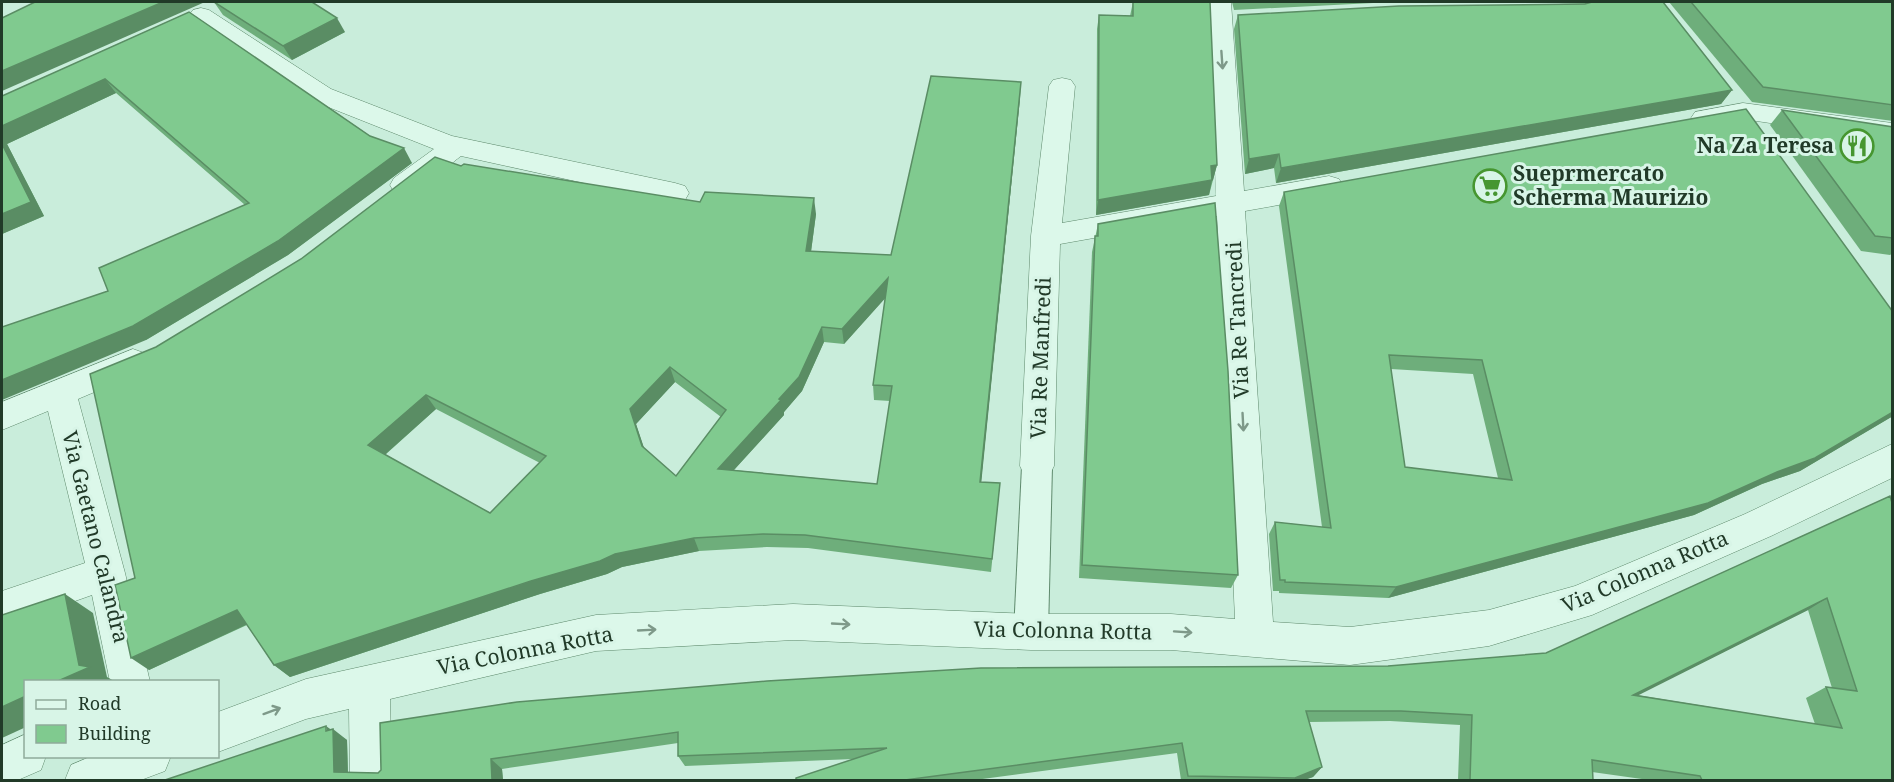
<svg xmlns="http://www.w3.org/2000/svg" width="1894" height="782" font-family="'Noto Serif',serif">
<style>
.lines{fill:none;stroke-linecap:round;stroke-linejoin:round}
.pedestrian-casing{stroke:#5e896c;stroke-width:2}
.minor-casing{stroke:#5e896c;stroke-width:1}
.pedestrian{fill:#dcf8ea;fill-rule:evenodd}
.minor{fill:#dcf8ea;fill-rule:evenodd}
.wall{fill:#6eae7b;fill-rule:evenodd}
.shaded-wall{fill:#5a8d64}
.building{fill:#80ca8f;stroke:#5a8d64;stroke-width:1.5;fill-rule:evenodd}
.oneway{stroke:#7e9989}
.labels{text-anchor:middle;stroke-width:6;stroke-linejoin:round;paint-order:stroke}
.poi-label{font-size:21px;font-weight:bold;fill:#213a28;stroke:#d8f5e7;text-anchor:end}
.street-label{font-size:21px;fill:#213a28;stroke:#d8f5e7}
</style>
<rect width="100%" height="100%" fill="#c9eddb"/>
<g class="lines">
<!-- pedestrian casing -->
<g class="pedestrian-casing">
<polygon id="pedestrian" points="1037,453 1048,457 1052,466 1048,632 1043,643 1031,648 1019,643 1014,632 1022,466 1026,457"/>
</g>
<!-- minor casing -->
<g class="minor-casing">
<g id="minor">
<polygon points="1208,2 1231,2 1244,191 1329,176 1339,179 1343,186 1339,193 1329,196 1245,211 1273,622 1350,627 1489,610 1575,586 1745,514 1892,444 1892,478 1771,536 1592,615 1489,646 1350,665 1171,650 1031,650 793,640 596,651 390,699 392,780 350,780 349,709 306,719 218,752 218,712 306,679 596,615 793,604 1031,614 1171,614 1235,619 1217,216 1060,244 1054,466 1049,476 1037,481 1025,476 1020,466 1031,236 1049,86 1053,80 1062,78 1071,80 1075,86 1062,223 1216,196"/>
<path d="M 201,8 L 209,10 L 331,89 L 452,136 L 675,183 L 685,186 L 689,193 L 685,200 L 675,203 L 461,156 C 442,170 418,198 394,192 L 390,185 L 394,178 L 434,149 L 313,101 L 193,20 L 189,15 L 193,10 Z"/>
<polygon points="1743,103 1892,123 1892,141 1743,119 1704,126 1695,124 1691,118 1695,112"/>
<polygon points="133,349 144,353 149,362 144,371 78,399 125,573 150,682 110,682 92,595 2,627 2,591 85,563 48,411 2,430 2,402"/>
<polygon points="26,734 26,756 46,756 41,770 18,780 2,780 2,745"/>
<polygon points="92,756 171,756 165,771 141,780 65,780 71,765"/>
</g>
</g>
<!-- pedestrian -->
<use href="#pedestrian" class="pedestrian"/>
<!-- minor -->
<use href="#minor" class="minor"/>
</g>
<!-- wall -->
<g class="wall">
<polygon points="214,2 345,32 292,60 223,15"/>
<polygon points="1133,2 1217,165 1209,195 1096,215 1097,29 1099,15 1130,16"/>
<polygon points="1232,2 1416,2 1393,2 1234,10"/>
<polygon points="1584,2 1663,2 1732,90 1721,104 1276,183 1274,168 1245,174 1234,29 1238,15 1587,3"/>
<polygon points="1669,2 1893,2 1893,121 1752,102"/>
<polygon points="189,12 370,136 412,163 288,255 146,340 108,291 245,205 116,93 7,144 44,216 2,234 2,96"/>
<path d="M 1020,98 L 981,482 L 1000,483 L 991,572 L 808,548 L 767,547 L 699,551 L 622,567 L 607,574 L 540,594 L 290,677 L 274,665 L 247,625 L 149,670 L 135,578 L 156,347 L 461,166 L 700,202 L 816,214 L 811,251 L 891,255 ZM 885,298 L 873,385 L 874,400 L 890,401 L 877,484 L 734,470 L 784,415 L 784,412 L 802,391 L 824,342 L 844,344 ZM 675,382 L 721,417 L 676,476 L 644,448 L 636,424 ZM 436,409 L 540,463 L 490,513 L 385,455 Z"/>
<polygon points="1782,110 1893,127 1893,253 1890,255 1861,251 1770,125"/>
<path d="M 1284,192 L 1893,312 L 1893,416 L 1800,471 L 1762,484 L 1694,515 L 1388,598 L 1279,593 L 1279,591 L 1273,591 L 1269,534 L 1275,522 L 1322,527 L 1279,206 ZM 1391,369 L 1473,374 L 1498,478 L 1405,467 Z"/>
<polygon points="1098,224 1238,575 1231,588 1079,578 1092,252"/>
<path d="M 1890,496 L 1893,780 L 1649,780 L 1592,772 L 1593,780 L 1458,780 L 1460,725 L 1390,721 L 1309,722 L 1322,767 L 1313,777 L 1304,780 L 1181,780 L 1177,753 L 975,780 L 796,780 L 853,759 L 685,766 L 678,756 L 678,743 L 502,769 L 503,780 L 165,780 L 331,730 L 347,740 L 348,772 L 378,773 L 381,770 L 380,723 L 1388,666 L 1546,653 ZM 1808,610 L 1832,688 L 1826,687 L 1806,698 L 1815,724 L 1637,695 Z"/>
</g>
<!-- shaded-wall -->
<g class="shaded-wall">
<polygon points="163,2 205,2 2,91 2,71"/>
<polygon points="337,18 345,32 292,60 283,46"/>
<polygon points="105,79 116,93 7,144 44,216 2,234 2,126"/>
<polygon points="1021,82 1020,98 980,495 980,482"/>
<polygon points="1732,90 1721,104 1276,183 1281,168"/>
<polygon points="404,148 412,163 288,255 146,340 2,400 2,380"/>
<polygon points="1279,154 1274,168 1245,174 1249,159"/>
<polygon points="1217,165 1213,180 1207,181 1211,166"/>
<polygon points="1212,180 1209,195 1096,215 1098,200"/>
<polygon points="814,198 816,214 809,267 806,251"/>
<polygon points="888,278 889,294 844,344 842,329"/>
<polygon points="822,327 824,342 802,391 784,412 784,415 722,483 718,469 779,399"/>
<polygon points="670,367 675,382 636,424 648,460 642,446 630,409"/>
<polygon points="426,395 436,409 380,459 368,445"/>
<polygon points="1893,412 1893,416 1800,471 1762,484 1694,515 1388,598 1396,587"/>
<polygon points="694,538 699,551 622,567 607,574 540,594 290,677 274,665 615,554"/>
<polygon points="65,594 93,613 107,677 114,681 58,681 79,665"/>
<polygon points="1827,598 1808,610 1617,706 1633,695"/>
<polygon points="237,610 252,622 149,670 131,658"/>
<polygon points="26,696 26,727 2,738 2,707"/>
<polygon points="326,726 333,731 333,729 347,740 348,780 334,772"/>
<polygon points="491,759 502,769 503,780 492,780"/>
<polygon points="1322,767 1313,777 1304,780 1293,780 1295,778"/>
</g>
<!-- building -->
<g class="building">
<polygon points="35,2 163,2 2,71 2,18"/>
<polygon points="214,2 312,2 337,18 283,46"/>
<polygon points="1133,2 1210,2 1217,165 1211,166 1212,180 1098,200 1099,15 1133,16"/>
<polygon points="1592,2 1663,2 1732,90 1281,168 1279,154 1249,159 1238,15 1399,6 1585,4"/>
<polygon points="1691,2 1893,2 1893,105 1763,87"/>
<polygon points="189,12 370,136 404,148 278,241 133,326 2,380 2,327 108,291 99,268 249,203 105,79 2,126 2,96"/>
<path d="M 931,76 L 1021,82 L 980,482 L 1000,483 L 992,559 L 805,535 L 763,534 L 694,538 L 615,554 L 600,561 L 531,581 L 274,665 L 237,610 L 131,658 L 115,585 L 135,578 L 90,374 L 156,347 L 301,259 L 435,157 L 461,166 L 464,164 L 700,202 L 705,192 L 814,198 L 806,251 L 891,255 ZM 888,278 L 873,385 L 892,386 L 877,484 L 718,469 L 781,400 L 779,399 L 799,377 L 822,327 L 842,329 ZM 670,367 L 726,410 L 676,476 L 642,446 L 630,409 ZM 426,395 L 546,456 L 490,513 L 368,445 Z"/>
<path d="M 1746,109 L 1893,312 L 1893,412 L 1815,458 L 1777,472 L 1708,503 L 1396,587 L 1285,582 L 1285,580 L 1280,580 L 1275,522 L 1331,528 L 1284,192 ZM 1389,355 L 1482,360 L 1512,480 L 1405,467 Z"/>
<polygon points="1782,110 1893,127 1893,238 1875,236"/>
<polygon points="2,144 31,202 2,214"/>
<polygon points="1215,203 1228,371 1238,575 1082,565 1095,236 1098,236 1098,224"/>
<path d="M 1890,496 L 1893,506 L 1893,780 L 1702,780 L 1700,776 L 1592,760 L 1593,780 L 1470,780 L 1472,715 L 1401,711 L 1306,711 L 1322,767 L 1295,778 L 1188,776 L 1182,743 L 905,780 L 796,780 L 796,778 L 887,748 L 678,756 L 678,732 L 491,759 L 492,780 L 165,780 L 326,726 L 326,731 L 333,729 L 334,772 L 378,773 L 381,770 L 380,723 L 517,702 L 767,681 L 981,668 L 1388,666 L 1546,653 ZM 1827,598 L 1857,691 L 1826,687 L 1842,728 L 1633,695 Z"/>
<polygon points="65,594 79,665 90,667 58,681 26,681 26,696 2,707 2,615"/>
</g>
<!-- one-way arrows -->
<defs><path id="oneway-shaft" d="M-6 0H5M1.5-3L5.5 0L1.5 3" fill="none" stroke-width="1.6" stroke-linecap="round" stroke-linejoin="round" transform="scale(1.5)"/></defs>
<g class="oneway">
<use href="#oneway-shaft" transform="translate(1222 60) rotate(86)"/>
<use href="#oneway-shaft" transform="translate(1243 422) rotate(87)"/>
<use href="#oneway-shaft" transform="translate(841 624) rotate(3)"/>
<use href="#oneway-shaft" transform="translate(647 630) rotate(-3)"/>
<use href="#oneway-shaft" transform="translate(1183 632) rotate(4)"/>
<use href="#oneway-shaft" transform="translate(272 711) rotate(-20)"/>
</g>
<!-- icons -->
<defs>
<g id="restaurant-ring" transform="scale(1.725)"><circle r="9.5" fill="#d8f5e7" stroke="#469630" stroke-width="1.5"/><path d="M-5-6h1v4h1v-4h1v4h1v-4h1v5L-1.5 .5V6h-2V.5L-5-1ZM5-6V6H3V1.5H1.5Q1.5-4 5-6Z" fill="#469630"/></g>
<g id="supermarket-ring" transform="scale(1.725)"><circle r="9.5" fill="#d8f5e7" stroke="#469630" stroke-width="1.5"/><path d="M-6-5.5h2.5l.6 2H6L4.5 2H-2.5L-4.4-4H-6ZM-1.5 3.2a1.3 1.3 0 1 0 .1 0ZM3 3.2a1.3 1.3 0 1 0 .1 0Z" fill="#469630"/></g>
</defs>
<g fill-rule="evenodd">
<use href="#restaurant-ring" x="1857" y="146"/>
<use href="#supermarket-ring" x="1490" y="186"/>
</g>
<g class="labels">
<!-- poi labels -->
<g class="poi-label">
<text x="1834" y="153">Na Za Teresa</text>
<text x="1513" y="181" text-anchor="start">Sueprmercato<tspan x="1513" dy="24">Scherma Maurizio</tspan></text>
</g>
<!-- street labels -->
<g class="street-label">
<text transform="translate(1238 320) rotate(-93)" y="7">Via Re Tancredi</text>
<text transform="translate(1041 358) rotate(-88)" y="7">Via Re Manfredi</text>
<text transform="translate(95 537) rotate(76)" y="7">Via Gaetano Calandra</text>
<text transform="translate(1645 572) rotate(-23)" y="7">Via Colonna Rotta</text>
<text transform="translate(1063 631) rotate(1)" y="7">Via Colonna Rotta</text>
<text transform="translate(525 651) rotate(-11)" y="7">Via Colonna Rotta</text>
</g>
</g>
<!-- border -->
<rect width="1894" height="782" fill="none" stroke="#213a28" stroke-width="6"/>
<!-- legend -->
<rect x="24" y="680" width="195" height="78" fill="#d8f5e7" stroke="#8faa9b" stroke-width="1.5"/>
<rect x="36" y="700" width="30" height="9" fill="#dcf8ea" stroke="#8faa9b" stroke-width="1.5"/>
<text x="78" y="710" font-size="18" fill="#213a28">Road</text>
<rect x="36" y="725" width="30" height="18" fill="#80ca8f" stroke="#8faa9b" stroke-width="1.5"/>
<text x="78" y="740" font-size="18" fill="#213a28">Building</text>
</svg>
